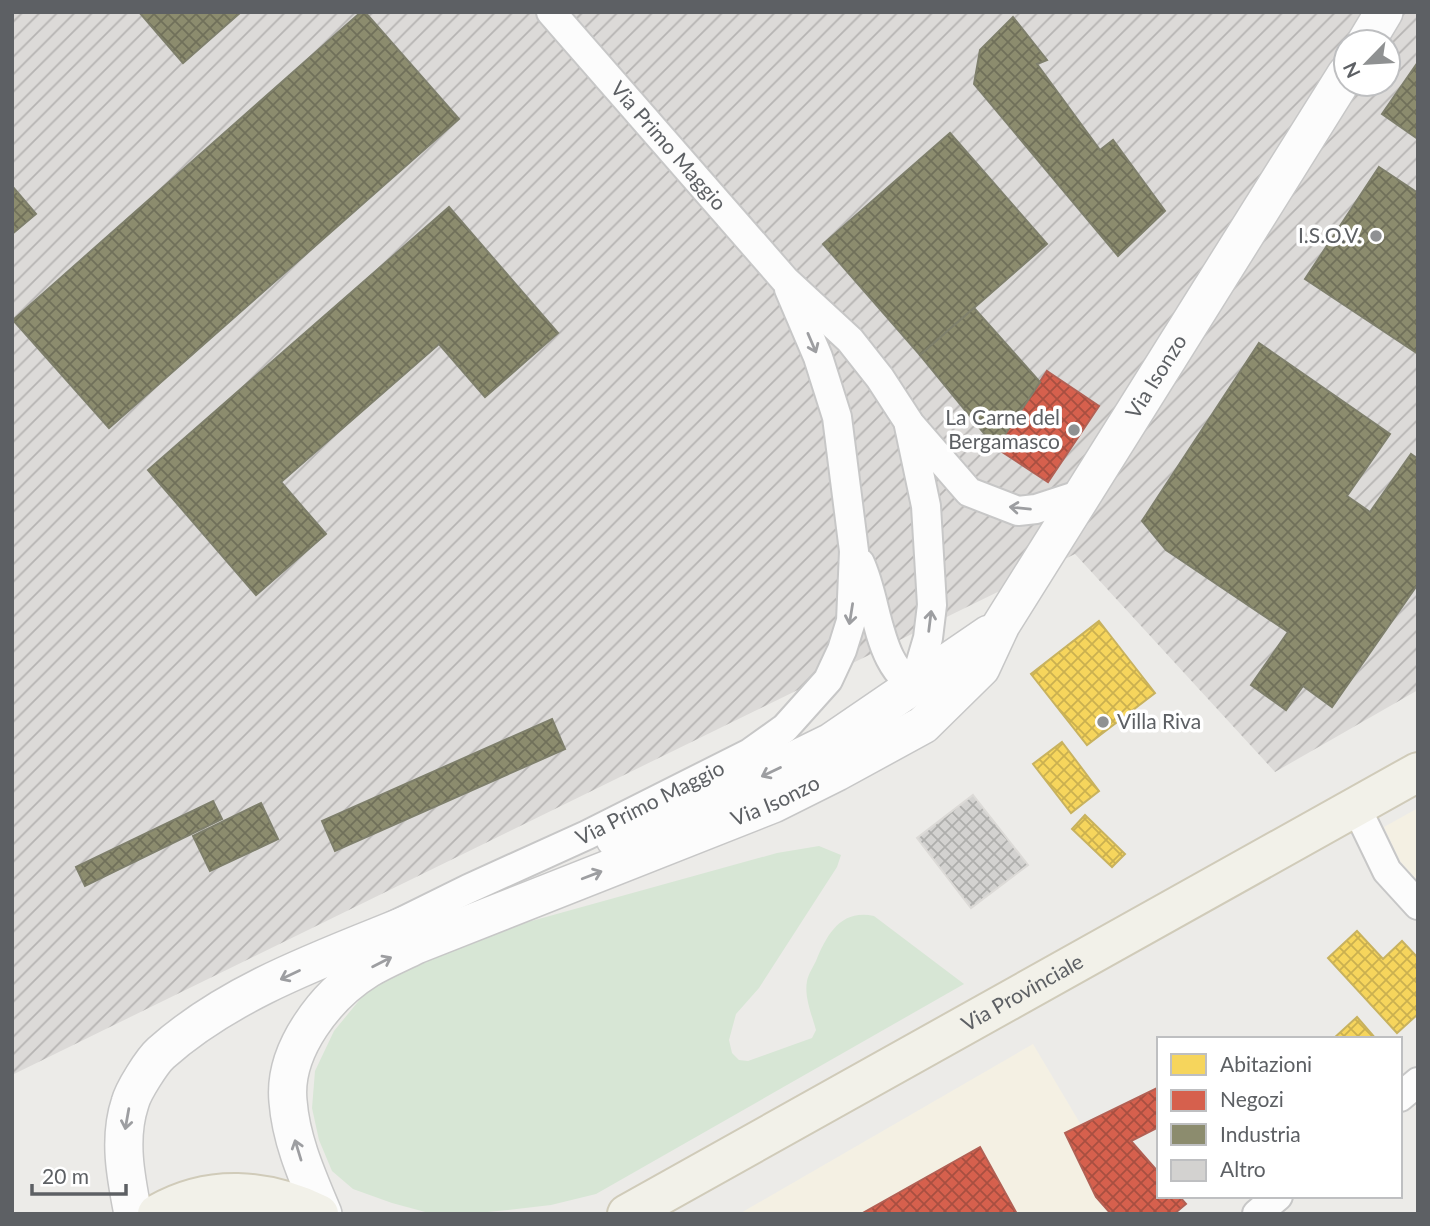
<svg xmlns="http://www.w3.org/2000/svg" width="1430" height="1226" font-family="Lato,sans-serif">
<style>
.commercial{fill:#f4f0e3}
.industrial{fill:url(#industrial-furrows);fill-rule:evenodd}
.grass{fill:#d7e6d5}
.homes{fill:url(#homes-cross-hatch);stroke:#c8b25e;stroke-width:2}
.shops{fill:url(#shops-cross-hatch);stroke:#b26054;stroke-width:2}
.industry{fill:url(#industry-cross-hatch);stroke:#7e7f6b;stroke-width:2}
.building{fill:url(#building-cross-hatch);stroke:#dcdad7;stroke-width:2}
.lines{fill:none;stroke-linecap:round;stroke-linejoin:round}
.minor-casing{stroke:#c7c7c7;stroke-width:32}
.tertiary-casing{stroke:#c7c7c7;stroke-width:40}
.primary-casing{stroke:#d0cbb9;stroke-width:42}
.minor{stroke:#fcfcfc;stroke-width:28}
.tertiary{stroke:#fcfcfc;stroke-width:37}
.primary{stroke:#f2f1e9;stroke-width:38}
.oneway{stroke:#9d9ea1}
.poi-dot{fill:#8f9192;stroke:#fff;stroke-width:2.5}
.labels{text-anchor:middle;stroke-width:7;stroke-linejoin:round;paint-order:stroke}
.street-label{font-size:21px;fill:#5d6064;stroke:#fff}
.poi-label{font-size:21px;fill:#5d6064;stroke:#fff;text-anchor:end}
</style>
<defs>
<pattern id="industrial-furrows" width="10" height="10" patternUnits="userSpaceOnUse" patternTransform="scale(1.75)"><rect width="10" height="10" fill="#dcdad8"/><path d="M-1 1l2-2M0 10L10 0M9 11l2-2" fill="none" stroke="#b6b4b3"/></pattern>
<pattern id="homes-cross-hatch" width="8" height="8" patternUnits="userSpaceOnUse" patternTransform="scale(1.75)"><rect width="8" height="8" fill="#f6d55c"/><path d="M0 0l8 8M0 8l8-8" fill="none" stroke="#cab050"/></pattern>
<pattern id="shops-cross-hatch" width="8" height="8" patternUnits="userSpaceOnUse" patternTransform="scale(1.75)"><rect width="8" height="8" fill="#d6604d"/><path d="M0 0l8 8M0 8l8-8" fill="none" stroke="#a84f41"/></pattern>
<pattern id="industry-cross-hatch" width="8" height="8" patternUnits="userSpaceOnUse" patternTransform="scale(1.75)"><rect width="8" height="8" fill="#8c8c6e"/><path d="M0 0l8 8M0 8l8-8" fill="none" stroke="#70705a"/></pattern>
<pattern id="building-cross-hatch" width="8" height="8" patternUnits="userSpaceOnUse" patternTransform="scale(1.75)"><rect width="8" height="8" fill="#d3d2d0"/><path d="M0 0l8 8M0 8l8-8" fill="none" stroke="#aeaeac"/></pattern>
</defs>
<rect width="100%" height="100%" fill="#ecebe8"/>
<!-- commercial -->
<g class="commercial">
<polygon points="1418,808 1418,881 1400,861 1384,827"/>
<polygon points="1033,1044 1134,1214 739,1214"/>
</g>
<!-- industrial -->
<path class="industrial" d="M 12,12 L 1418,12 L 1418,690 L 1275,772 L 1075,554 L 12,1075 ZM 1346,42 L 1388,42 L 1388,84 L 1346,84 Z"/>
<!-- grass -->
<path class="grass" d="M 819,846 L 841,855 L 837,867 L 759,988 L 736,1014 L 729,1040 L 732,1053 L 739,1060 L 748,1061 L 812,1038 L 816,1030 C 812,1015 804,997 807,981 C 808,975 813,967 816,961 C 827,934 841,909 874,916 L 964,984 L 596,1194 L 551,1205 L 508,1210 L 467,1214 L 429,1213 L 392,1203 L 353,1189 L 332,1171 L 319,1140 L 312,1108 L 315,1071 L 334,1031 L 366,992 L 401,967 L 477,936 L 777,853 Z"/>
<!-- homes -->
<g class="homes">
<polygon points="1099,621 1155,693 1087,745 1031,674"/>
<polygon points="1062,742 1099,791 1071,813 1033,764"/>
<polygon points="1085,815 1125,854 1112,867 1072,829"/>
<polygon points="1357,931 1383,959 1402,941 1418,958 1418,1014 1397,1033 1328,958"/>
<polygon points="1357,1017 1376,1039 1333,1039"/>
</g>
<!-- shops -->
<g class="shops">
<polygon points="1047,371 1099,406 1048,482 996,448"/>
<polygon points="1159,1087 1159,1127 1131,1141 1159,1173 1159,1196 1179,1196 1186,1204 1174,1214 1111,1214 1096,1197 1065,1133"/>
<polygon points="980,1147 1017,1214 861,1214"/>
</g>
<!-- industry -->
<g class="industry">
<polygon points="139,12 241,12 183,63"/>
<polygon points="361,12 365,12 459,119 109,428 13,320"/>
<polygon points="1013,17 1047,60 1037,64 1100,150 1113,140 1165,211 1118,256 974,84 980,50"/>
<polygon points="1418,62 1418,139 1382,114"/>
<polygon points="950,133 1047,244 920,355 823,244"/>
<polygon points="1379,167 1418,193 1418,354 1305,279"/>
<polygon points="12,186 36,214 12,234"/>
<polygon points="449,207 558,333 485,397 439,344 281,482 326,534 256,595 148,470"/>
<polygon points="974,308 1040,382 996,448 920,355"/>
<polygon points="1259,343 1390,434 1347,496 1370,512 1411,454 1418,459 1418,584 1332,707 1303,686 1286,710 1251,685 1288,632 1166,550 1142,521"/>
<polygon points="552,719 565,749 335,851 322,821"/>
<polygon points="213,801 222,819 85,886 76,867"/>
<polygon points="261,803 278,839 210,871 193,836"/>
</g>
<!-- building -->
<polygon class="building" points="973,795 1028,865 971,908 917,838"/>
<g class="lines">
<!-- minor casing -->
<g class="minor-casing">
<g id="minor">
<path id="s1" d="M 551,12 L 785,280 L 850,340 L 880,378 L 908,421 L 926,506 L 932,605 L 928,638 L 912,692"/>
<polyline points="909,423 969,492 1018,511 1036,509 1085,493"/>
<path d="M 860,563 C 880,606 875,672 926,692"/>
<polyline points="1356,807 1387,871 1418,905"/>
<path id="s2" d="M 385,930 L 468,889 L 587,835 L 750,753 L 785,728 L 828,680 L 842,650 L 851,621 L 854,551 L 837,417 L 818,357 L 789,289"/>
<polyline points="1400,1097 1418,1082"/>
<polyline points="1257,1214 1278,1196"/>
</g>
</g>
<!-- tertiary casing -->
<g class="tertiary-casing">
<g id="tertiary">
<polyline points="1366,42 1384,12"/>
<polyline points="615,839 721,796 831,742 989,634"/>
<path d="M 133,1214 C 126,1178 118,1139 130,1103 C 133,1091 152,1061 161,1053 C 229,992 322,959 406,925"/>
<path id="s3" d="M 323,1214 C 308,1178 291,1141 288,1101 C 283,1050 326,995 368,969 C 383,960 400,953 416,945 L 773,804 L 837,772 L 923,725 L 981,668 L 1001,625 L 1346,74"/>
</g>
</g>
<!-- primary casing -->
<g class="primary-casing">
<g id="primary">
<path d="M 157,1214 C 209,1184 266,1188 319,1214"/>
<path id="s4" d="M 627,1214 L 1418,772"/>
</g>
</g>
<!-- minor -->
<use href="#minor" class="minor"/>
<!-- tertiary -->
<use href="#tertiary" class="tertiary"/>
<!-- primary -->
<use href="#primary" class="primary"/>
</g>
<!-- one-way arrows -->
<defs><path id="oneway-shaft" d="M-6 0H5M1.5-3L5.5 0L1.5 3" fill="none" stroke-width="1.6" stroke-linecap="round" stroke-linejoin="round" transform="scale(1.75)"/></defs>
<g class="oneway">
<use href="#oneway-shaft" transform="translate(812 343) rotate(67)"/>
<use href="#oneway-shaft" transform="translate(1020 508) rotate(-174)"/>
<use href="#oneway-shaft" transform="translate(851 614) rotate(99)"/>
<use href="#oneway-shaft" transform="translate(930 621) rotate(-83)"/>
<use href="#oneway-shaft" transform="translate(771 772) rotate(154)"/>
<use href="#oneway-shaft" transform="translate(592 875) rotate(-21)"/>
<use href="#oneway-shaft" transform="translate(382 962) rotate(-27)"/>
<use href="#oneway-shaft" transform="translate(290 975) rotate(155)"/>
<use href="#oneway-shaft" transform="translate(127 1119) rotate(100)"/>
<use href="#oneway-shaft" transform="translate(298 1150) rotate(-107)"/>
</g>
<!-- markers -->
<g class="poi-dot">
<circle cx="1376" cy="236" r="7"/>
<circle cx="1074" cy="430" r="7"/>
<circle cx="1103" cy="722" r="7"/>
</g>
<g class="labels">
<!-- street labels -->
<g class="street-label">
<text dy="7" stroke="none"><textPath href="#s1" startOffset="178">Via Primo Maggio</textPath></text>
<text dy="7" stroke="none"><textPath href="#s3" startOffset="1309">Via Isonzo</textPath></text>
<text dy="7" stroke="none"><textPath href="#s3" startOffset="721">Via Isonzo</textPath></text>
<text dy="7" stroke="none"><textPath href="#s2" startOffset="294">Via Primo Maggio</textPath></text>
<text dy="7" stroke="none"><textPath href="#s4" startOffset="453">Via Provinciale</textPath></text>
</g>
<!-- poi labels -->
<g class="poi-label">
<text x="1362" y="243">I.S.O.V.</text>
<text x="1060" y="425">La Carne del<tspan x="1060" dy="24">Bergamasco</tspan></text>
<text x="1117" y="729" text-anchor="start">Villa Riva</text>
</g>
</g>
<!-- border -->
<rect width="1430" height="1226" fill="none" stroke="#5d6064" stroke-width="28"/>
<!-- legend -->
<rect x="1157" y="1037" width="245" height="161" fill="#ffffff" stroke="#bebfc1" stroke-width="2"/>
<rect x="1171" y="1054" width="35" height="21" fill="#f6d55c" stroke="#bebfc1" stroke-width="2"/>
<text x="1220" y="1072" font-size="21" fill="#5d6064">Abitazioni</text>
<rect x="1171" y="1090" width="35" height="21" fill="#d6604d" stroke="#bebfc1" stroke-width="2"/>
<text x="1220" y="1107" font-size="21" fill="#5d6064">Negozi</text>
<rect x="1171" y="1124" width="35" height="21" fill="#8c8c6e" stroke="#bebfc1" stroke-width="2"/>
<text x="1220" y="1142" font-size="21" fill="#5d6064">Industria</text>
<rect x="1171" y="1160" width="35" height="21" fill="#d3d2d0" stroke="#bebfc1" stroke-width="2"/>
<text x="1220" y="1177" font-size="21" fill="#5d6064">Altro</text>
<!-- north arrow -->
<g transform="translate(1367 63) rotate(245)"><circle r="33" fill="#ffffff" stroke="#bebfc1" stroke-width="2"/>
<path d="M0-5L12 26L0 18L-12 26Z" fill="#8f9192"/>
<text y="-10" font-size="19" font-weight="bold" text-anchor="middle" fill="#5d6064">N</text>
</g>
<!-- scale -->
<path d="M32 1184v10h94v-10" fill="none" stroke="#5d6064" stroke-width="3.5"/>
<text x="42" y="1184" font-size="21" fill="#5d6064" stroke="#ffffff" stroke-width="5" paint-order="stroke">20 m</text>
</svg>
